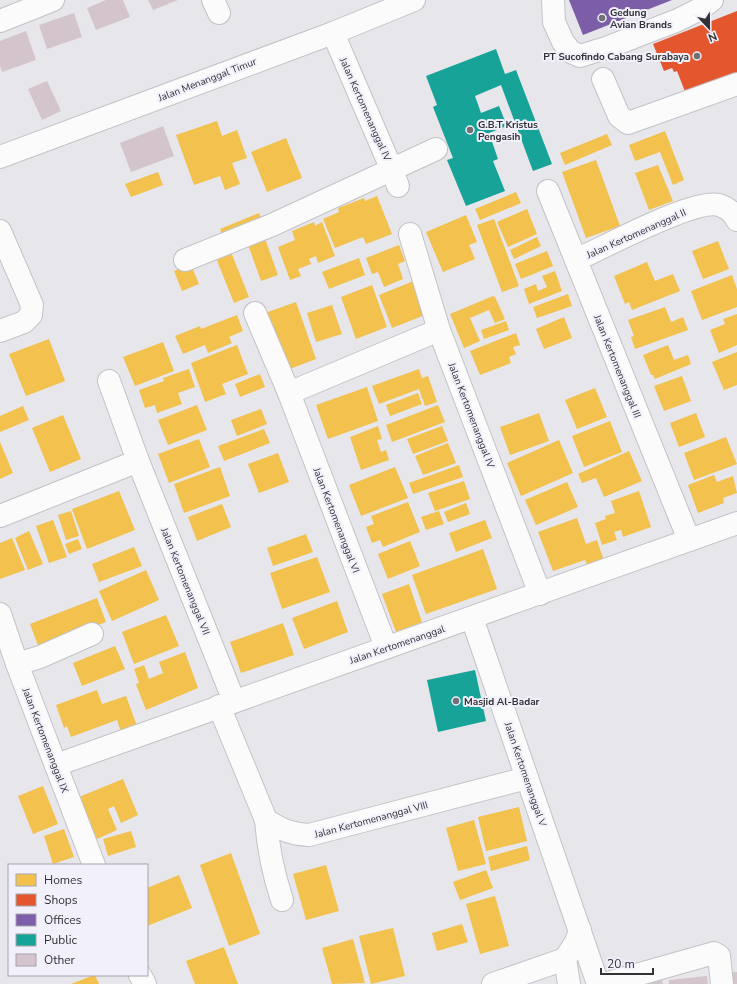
<svg xmlns="http://www.w3.org/2000/svg" width="737" height="984" font-family="'Nunito Sans',sans-serif">
<style>
.homes{fill:#f2c14e}
.shops{fill:#e4572e}
.offices{fill:#7b5ea7}
.public{fill:#17a398}
.building{fill:#d4c5cd}
.lines{fill:none;stroke-linecap:round;stroke-linejoin:round}
.minor-casing{stroke:#c3c3c7;stroke-width:24}
.minor{stroke:#fbfbfc;stroke-width:22}
.poi-dot{fill:#717175;stroke:#f1f0fb;stroke-width:1.5}
.labels{text-anchor:middle;stroke-width:4;stroke-linejoin:round;paint-order:stroke}
.poi-label{font-size:10px;font-weight:bold;fill:#323236;stroke:#f1f0fb;text-anchor:start}
.street-label{font-size:10px;fill:#323236;stroke:#f1f0fb}
</style>
<rect width="100%" height="100%" fill="#e6e6eb"/>
<!-- homes -->
<g class="homes">
<polygon points="217,121 222,136 237,130 247,158 232,163 240,184 225,190 220,176 194,185 176,135"/>
<polygon points="665,131 684,180 673,185 660,152 635,161 629,145"/>
<polygon points="607,134 612,145 565,165 560,153"/>
<polygon points="286,138 302,178 267,192 251,152"/>
<polygon points="596,160 620,226 586,238 562,172"/>
<polygon points="658,165 673,201 649,210 635,173"/>
<polygon points="158,172 163,185 131,197 125,184"/>
<polygon points="516,192 521,203 480,220 475,209"/>
<polygon points="377,196 392,234 366,244 363,237 335,248 323,219 339,212 338,208 364,198 365,201"/>
<polygon points="527,209 537,234 508,247 497,222"/>
<polygon points="259,213 264,225 224,241 220,229"/>
<polygon points="466,215 477,242 469,245 475,259 443,272 426,232"/>
<polygon points="494,219 519,286 502,292 477,225"/>
<polygon points="314,222 315,226 322,222 335,256 318,263 316,256 309,259 311,264 298,269 301,276 290,280 278,247 295,240 292,231"/>
<polygon points="263,233 278,275 261,281 246,239"/>
<polygon points="537,237 541,246 514,259 510,250"/>
<polygon points="718,241 729,269 703,279 692,251"/>
<polygon points="399,245 405,261 398,264 403,279 384,287 378,272 372,274 366,258"/>
<polygon points="547,251 553,266 521,279 515,264"/>
<polygon points="231,252 249,297 234,303 216,258"/>
<polygon points="359,258 365,275 329,289 322,272"/>
<polygon points="647,262 655,281 673,274 680,291 632,310 629,302 625,304 614,276"/>
<polygon points="191,265 199,284 182,291 174,271"/>
<polygon points="555,271 562,291 529,304 524,289 536,284 538,291 547,287 542,276"/>
<polygon points="732,275 737,289 737,307 702,320 691,291"/>
<polygon points="416,280 430,313 392,328 379,295"/>
<polygon points="372,285 387,327 356,339 341,297"/>
<polygon points="568,294 572,306 537,318 533,307"/>
<polygon points="493,296 495,297 505,319 495,323 489,310 470,318 480,341 464,348 450,314"/>
<polygon points="296,302 316,359 282,372 262,314"/>
<polygon points="332,305 342,334 316,342 307,313"/>
<polygon points="665,307 671,322 683,317 688,330 635,349 631,337 634,336 628,320"/>
<polygon points="737,314 737,345 719,353 710,330 725,324 723,319"/>
<polygon points="237,315 243,331 229,337 232,343 208,353 205,345 183,354 175,336 200,326 201,329"/>
<polygon points="564,317 572,338 544,349 536,329"/>
<polygon points="506,321 509,330 484,339 481,330"/>
<polygon points="516,333 520,345 513,347 516,354 509,357 511,363 480,375 470,351"/>
<polygon points="49,339 65,381 26,396 9,354"/>
<polygon points="163,342 174,371 135,386 123,357"/>
<polygon points="237,345 248,374 222,384 226,394 205,402 191,363"/>
<polygon points="668,345 674,360 688,355 691,364 655,379 653,375 651,375 643,355"/>
<polygon points="737,352 737,385 724,390 712,362"/>
<polygon points="189,369 195,387 178,393 182,404 157,413 155,405 145,408 139,390 164,381 163,378"/>
<polygon points="419,369 422,378 428,376 437,402 425,406 419,389 379,404 372,386"/>
<polygon points="260,374 265,387 240,397 235,384"/>
<polygon points="682,376 691,401 664,411 654,386"/>
<polygon points="367,387 378,421 328,439 316,405"/>
<polygon points="595,388 607,417 577,429 565,400"/>
<polygon points="418,393 422,404 390,416 386,405"/>
<polygon points="197,405 207,430 168,445 158,420"/>
<polygon points="438,405 445,422 392,442 386,425"/>
<polygon points="23,406 29,420 0,432 0,416"/>
<polygon points="261,409 267,424 237,436 231,420"/>
<polygon points="539,413 549,441 510,455 500,427"/>
<polygon points="696,413 705,437 679,447 670,423"/>
<polygon points="63,415 81,459 50,472 32,428"/>
<polygon points="610,421 622,452 584,467 572,436"/>
<polygon points="378,426 382,439 377,440 381,452 386,450 389,460 361,470 350,437"/>
<polygon points="442,426 448,441 413,454 407,439"/>
<polygon points="264,429 270,443 224,461 218,446"/>
<polygon points="726,437 737,464 694,480 684,453"/>
<polygon points="199,439 210,467 169,483 158,454"/>
<polygon points="559,440 573,473 521,496 507,463"/>
<polygon points="0,442 13,473 0,479"/>
<polygon points="448,443 456,463 423,475 415,456"/>
<polygon points="629,451 642,481 604,497 596,478 582,483 578,474"/>
<polygon points="278,453 289,482 259,493 248,464"/>
<polygon points="459,465 463,477 413,494 409,483"/>
<polygon points="220,467 230,496 184,513 174,484"/>
<polygon points="395,467 408,498 361,516 349,485"/>
<polygon points="714,475 717,482 733,476 737,493 723,498 724,503 698,513 688,485"/>
<polygon points="464,481 470,499 435,511 428,493"/>
<polygon points="567,482 578,507 536,525 525,500"/>
<polygon points="119,491 135,530 87,549 72,509"/>
<polygon points="639,491 651,527 623,537 621,530 614,532 617,540 602,545 595,523 606,519 605,516 615,513 611,501"/>
<polygon points="408,502 420,532 383,547 380,540 372,543 366,527 374,524 371,516"/>
<polygon points="466,503 470,514 448,522 444,512"/>
<polygon points="222,504 231,527 197,541 188,517"/>
<polygon points="71,511 79,536 66,540 58,515"/>
<polygon points="439,511 444,524 426,530 421,517"/>
<polygon points="577,518 586,544 597,540 605,564 589,570 585,560 553,571 538,532"/>
<polygon points="53,520 67,557 49,563 36,526"/>
<polygon points="485,520 492,538 456,552 449,533"/>
<polygon points="29,531 43,564 28,570 15,538"/>
<polygon points="306,534 313,552 273,566 267,548"/>
<polygon points="12,538 25,570 0,579 0,543"/>
<polygon points="78,539 82,549 69,554 65,544"/>
<polygon points="410,541 420,566 388,579 378,554"/>
<polygon points="134,547 142,566 99,582 92,564"/>
<polygon points="483,549 497,589 426,614 412,575"/>
<polygon points="317,557 330,592 282,609 270,573"/>
<polygon points="146,570 159,600 112,621 99,591"/>
<polygon points="409,584 422,622 396,632 382,594"/>
<polygon points="97,598 106,622 39,648 30,624"/>
<polygon points="337,601 348,632 304,649 292,618"/>
<polygon points="166,615 179,646 134,664 122,632"/>
<polygon points="283,623 294,655 241,673 230,642"/>
<polygon points="115,646 125,669 82,686 73,663"/>
<polygon points="185,652 198,688 146,710 136,684 139,683 134,669 144,665 149,679 163,673 159,662"/>
<polygon points="97,690 102,704 126,696 137,726 121,732 117,720 71,737 67,726 64,728 56,705"/>
<polygon points="123,779 138,815 121,823 114,806 108,809 117,830 97,839 79,797"/>
<polygon points="43,786 58,824 33,834 18,796"/>
<polygon points="519,807 527,841 486,851 478,817"/>
<polygon points="474,820 486,864 458,871 446,828"/>
<polygon points="64,829 74,857 53,864 44,836"/>
<polygon points="131,831 136,847 108,856 103,839"/>
<polygon points="527,846 530,860 491,871 488,857"/>
<polygon points="231,853 260,934 229,946 200,865"/>
<polygon points="326,865 339,911 306,920 293,874"/>
<polygon points="486,870 493,888 460,900 453,882"/>
<polygon points="179,875 192,908 147,926 147,888"/>
<polygon points="495,896 509,946 480,954 466,904"/>
<polygon points="462,924 468,942 437,951 432,933"/>
<polygon points="393,928 405,976 371,984 359,936"/>
<polygon points="353,939 365,983 332,984 322,948"/>
<polygon points="224,947 238,984 195,984 186,961"/>
<polygon points="95,975 99,984 71,984 94,975"/>
</g>
<!-- shops -->
<polygon class="shops" points="737,11 737,80 688,99 677,71 674,72 672,68 664,71 653,44"/>
<!-- offices -->
<polygon class="offices" points="569,0 672,0 583,35"/>
<!-- public -->
<g class="public">
<polygon points="496,49 505,74 516,70 552,164 533,171 501,85 475,96 481,113 499,106 507,126 489,133 498,159 493,161 505,191 466,206 447,160 453,158 433,107 437,105 426,76"/>
<polygon points="475,670 486,721 438,732 427,680"/>
</g>
<!-- building -->
<g class="building">
<polygon points="106,0 123,0 130,17 96,30 87,8"/>
<polygon points="148,0 178,0 153,10"/>
<polygon points="74,13 82,37 47,49 39,25"/>
<polygon points="26,31 36,60 2,72 0,66 0,41"/>
<polygon points="47,81 61,111 42,120 28,89"/>
<polygon points="163,126 174,156 131,172 120,143"/>
<polygon points="737,972 737,984 726,984 725,973"/>
<polygon points="707,976 708,984 669,984 669,980"/>
<polygon points="662,980 663,984 645,984 645,983"/>
</g>
<g class="lines">
<!-- minor casing -->
<g class="minor-casing">
<g id="minor">
<polyline points="213,0 219,13"/>
<polyline points="553,0 554,22 563,42 571,52 580,56 606,48 678,20 702,8 712,0"/>
<polyline points="0,21 53,0"/>
<polyline points="333,33 391,168 398,186"/>
<polyline points="603,79 619,116 628,123 737,84"/>
<polyline points="0,157 333,33 414,0"/>
<polyline points="548,191 689,540"/>
<polyline points="0,231 32,305 31,315 24,322 0,331"/>
<polyline points="410,234 439,330 540,594"/>
<polyline points="185,260 272,225 436,149"/>
<path d="M 576,260 C 603,248 694,198 719,205 C 728,208 733,212 737,220"/>
<polyline points="255,313 289,393 386,647"/>
<polyline points="109,381 138,461 234,701"/>
<polyline points="289,393 439,330"/>
<polyline points="0,516 138,461"/>
<polyline points="0,614 17,664 94,865"/>
<polyline points="472,618 597,981 600,984"/>
<polyline points="17,664 40,657 92,634"/>
<path d="M 219,706 L 266,820 C 281,830 292,834 309,835 L 527,778"/>
<path d="M 56,765 C 283,683 511,605 737,523"/>
<path d="M 266,820 C 268,848 273,873 282,900"/>
<polyline points="565,959 569,984"/>
<polyline points="140,975 145,984"/>
<polyline points="493,984 565,959 576,942 580,930"/>
<polyline points="604,984 714,953 719,956 722,984"/>
</g>
</g>
<!-- minor -->
<use href="#minor" class="minor"/>
</g>
<!-- markers -->
<g class="poi-dot">
<circle cx="602" cy="18" r="4"/>
<circle cx="697" cy="56" r="4"/>
<circle cx="470" cy="130" r="4"/>
<circle cx="456" cy="701" r="4"/>
</g>
<g class="labels">
<!-- poi labels -->
<g class="poi-label">
<text x="610" y="16">Gedung<tspan x="610" dy="12">Avian Brands</tspan></text>
<text x="689" y="60" text-anchor="end">PT Sucofindo Cabang Surabaya</text>
<text x="478" y="128">G.B.T Kristus<tspan x="478" dy="12">Pengasih</tspan></text>
<text x="464" y="705">Masjid Al-Badar</text>
</g>
<!-- street labels -->
<g class="street-label">
<text transform="translate(207 79) rotate(-21)" y="4">Jalan Menanggal Timur</text>
<text transform="translate(366 109) rotate(66)" y="4">Jalan Kertomenanggal IV</text>
<text transform="translate(636 233) rotate(-24)" y="4">Jalan Kertomenanggal II</text>
<text transform="translate(618 366) rotate(68)" y="4">Jalan Kertomenanggal III</text>
<text transform="translate(472 415) rotate(69)" y="4">Jalan Kertomenanggal IV</text>
<text transform="translate(337 520) rotate(69)" y="4">Jalan Kertomenanggal VI</text>
<text transform="translate(186 581) rotate(68)" y="4">Jalan Kertomenanggal VII</text>
<text transform="translate(397 644) rotate(-19)" y="4">Jalan Kertomenanggal</text>
<text transform="translate(46 740) rotate(69)" y="4">Jalan Kertomenanggal IX</text>
<text transform="translate(526 774) rotate(71)" y="4">Jalan Kertomenanggal V</text>
<text transform="translate(371 819) rotate(-15)" y="4">Jalan Kertomenanggal VIII</text>
</g>
</g>
<!-- legend -->
<rect x="8" y="864" width="140" height="112" fill="#f1f0fb" stroke="#a5a4ac"/>
<rect x="16" y="874" width="20" height="12" fill="#f2c14e" stroke="#a5a4ac"/>
<text x="44" y="884" font-size="12" fill="#323236">Homes</text>
<rect x="16" y="894" width="20" height="12" fill="#e4572e" stroke="#a5a4ac"/>
<text x="44" y="904" font-size="12" fill="#323236">Shops</text>
<rect x="16" y="914" width="20" height="12" fill="#7b5ea7" stroke="#a5a4ac"/>
<text x="44" y="924" font-size="12" fill="#323236">Offices</text>
<rect x="16" y="934" width="20" height="12" fill="#17a398" stroke="#a5a4ac"/>
<text x="44" y="944" font-size="12" fill="#323236">Public</text>
<rect x="16" y="954" width="20" height="12" fill="#d4c5cd" stroke="#a5a4ac"/>
<text x="44" y="964" font-size="12" fill="#323236">Other</text>
<!-- north arrow -->
<g transform="translate(709 28) rotate(158)" stroke="#f1f0fb" stroke-width="3" paint-order="stroke">
<path d="M0-3L7 15L0 10L-7 15Z" fill="#323236"/>
<text y="-6" font-size="11" font-weight="bold" text-anchor="middle" fill="#323236">N</text>
</g>
<!-- scale -->
<path d="M601 968v6h52v-6" fill="none" stroke="#323236" stroke-width="2"/>
<text x="607" y="968" font-size="12" fill="#323236" stroke="#f1f0fb" stroke-width="3" paint-order="stroke">20 m</text>
</svg>
